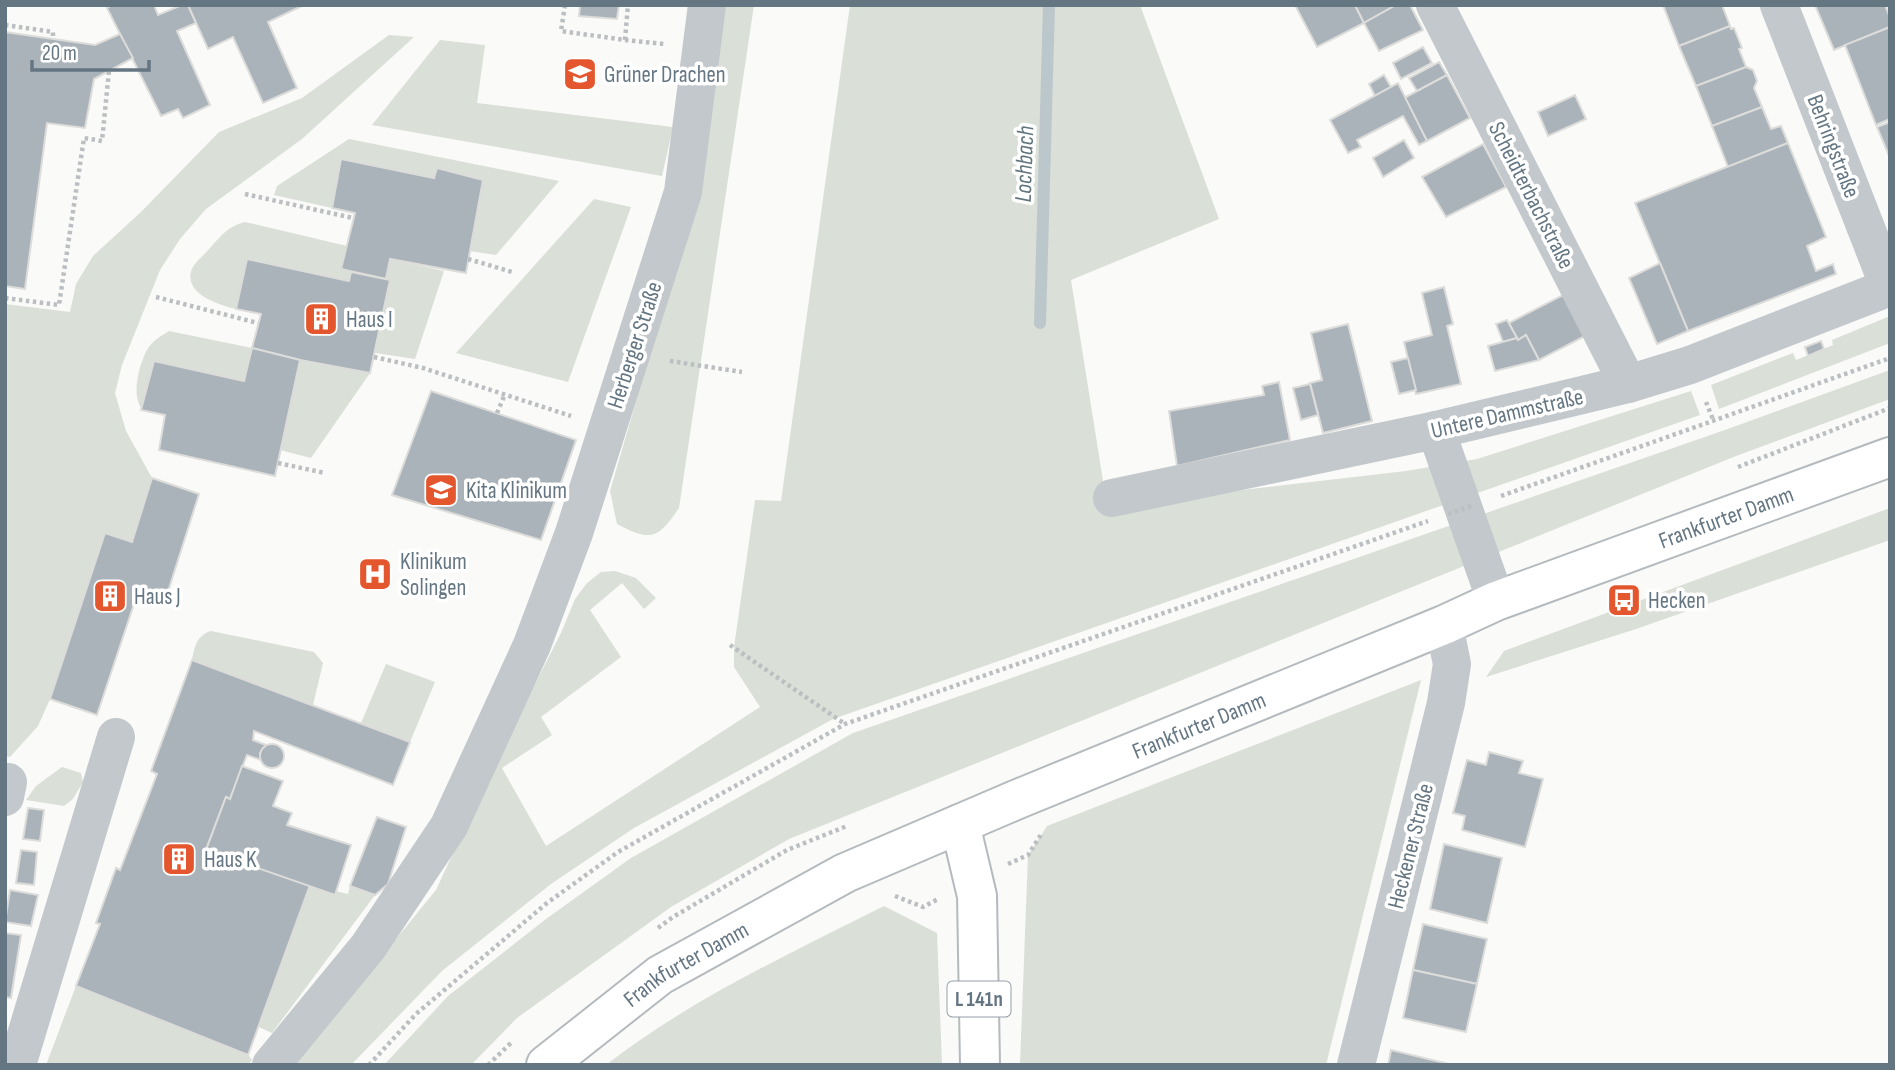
<svg xmlns="http://www.w3.org/2000/svg" width="1895" height="1070" font-family="'Sofia Sans Condensed',sans-serif">
<style>
.green{fill:#dadfd7}
.lines{fill:none;stroke-linecap:round;stroke-linejoin:round}
.stream{stroke:#bbc7cb;stroke-width:12}
.building{fill:#aab3b9;stroke:#dcdcda;stroke-width:2}
.major-casing{stroke:#b5babe;stroke-width:42}
.path{stroke:#bbbfc2;stroke-width:4.5;stroke-dasharray:3.5 3.5;stroke-linecap:butt}
.minor{stroke:#c3c8cc;stroke-width:38}
.major{stroke:#fff;stroke-width:38}
.path-bridge{stroke:#bbbfc2;stroke-width:4.5;stroke-dasharray:3.5 3.5;stroke-linecap:butt}
.labels{text-anchor:middle;stroke-width:7;stroke-linejoin:round;paint-order:stroke}
.shield{fill:#fff;stroke:#939fa8;stroke-width:2}
.shield-label{font-size:21px;font-weight:bold;fill:#657683}
.poi-label{font-size:23px;fill:#657683;stroke:#fff;text-anchor:start}
.street-label{font-size:23px;fill:#657683;stroke:#fff}
.water-label{font-size:24px;font-style:italic;fill:#60757c;stroke:#fff}
</style>
<rect width="100%" height="100%" fill="#fafaf8"/>
<!-- green -->
<g class="green">
<path d="M 723,5 L 754,5 L 679,508 C 658,539 651,542 617,524 L 610,491 L 696,195 Z"/>
<polygon points="850,5 1140,5 1219,219 1071,280 1108,512 1183,497 1406,471 1477,459 1691,391 1700,415 833,719 634,828 551,884 442,971 351,1065 293,1065 436,890 494,764 561,633 575,599 587,583 601,572 615,571 636,578 656,598 644,609 622,583 590,610 621,657 541,717 552,735 502,768 546,846 760,707 734,667 734,647 755,500 781,501"/>
<polygon points="389,35 414,37 302,139 206,209 180,239 160,270 122,365 115,393 126,431 152,478 132,542 104,534 50,699 38,726 10,757 5,756 5,304 70,312 76,284 93,256 141,212 219,132 302,98"/>
<polygon points="440,40 485,45 477,103 673,127 662,176 372,125"/>
<polygon points="349,139 559,181 496,255 469,251 482,179 437,168 434,178 341,160 332,208 274,195 277,186"/>
<polygon points="594,199 631,207 568,382 456,353"/>
<path d="M 245,222 L 347,246 L 341,269 L 351,272 L 349,281 L 248,259 L 236,309 C 220,305 182,294 192,269 C 195,262 205,254 210,248 C 223,234 227,227 245,222 Z"/>
<polygon points="390,259 444,271 415,359 375,353 390,280 386,279"/>
<polygon points="1890,316 1890,343 1719,409 1711,385 1793,353 1796,360 1833,345 1832,340"/>
<path d="M 169,331 L 252,348 L 244,381 L 154,361 L 142,409 C 131,395 139,365 147,350 C 152,341 161,336 169,331 Z"/>
<polygon points="300,360 370,373 311,458 280,450"/>
<polygon points="1890,370 1890,399 1736,456 789,839 671,907 517,1018 471,1065 384,1065 448,996 546,919 631,858 853,733 1725,430"/>
<polygon points="1890,508 1890,540 1636,629 1486,677 1504,651"/>
<path d="M 211,631 L 314,652 L 323,663 L 313,705 L 192,660 C 194,647 197,635 211,631 Z"/>
<polygon points="386,664 435,682 410,742 361,723"/>
<polygon points="1421,680 1326,1065 1020,1065 1028,855 1047,826"/>
<polygon points="62,767 81,773 83,782 73,799 64,806 26,800 36,786"/>
<polygon points="310,885 348,894 350,886 375,895 272,1033 259,1027"/>
<path d="M 884,906 L 937,933 L 942,1065 L 606,1065 C 691,999 789,954 884,906 Z"/>
<polygon points="76,986 248,1055 252,1060 248,1065 92,1065 87,1063 86,1065 46,1065"/>
</g>
<g class="lines">
<!-- stream -->
<polyline class="stream" points="1040,323 1049,5"/>
</g>
<!-- building -->
<g class="building">
<polygon points="112,5 154,5 158,15 182,5 188,5 196,23 177,31 210,105 183,118 178,109 161,116 107,8"/>
<polygon points="188,5 304,5 268,22 297,88 263,103 233,37 208,49"/>
<polygon points="580,5 619,5 617,19 579,16"/>
<polygon points="1295,5 1355,5 1364,23 1317,47"/>
<polygon points="1355,5 1396,5 1364,23"/>
<polygon points="1396,5 1410,5 1423,30 1379,51 1364,23"/>
<polygon points="1663,5 1722,5 1730,26 1679,46"/>
<polygon points="1815,5 1885,5 1890,18 1890,27 1834,50"/>
<polygon points="1730,26 1731,29 1734,28 1742,48 1739,49 1746,67 1696,86 1679,46"/>
<polygon points="1890,27 1890,119 1876,125 1845,45"/>
<polygon points="5,32 95,45 120,34 133,58 94,79 85,128 47,123 25,289 5,286"/>
<polygon points="1423,47 1432,63 1401,79 1393,63"/>
<polygon points="1439,62 1447,75 1417,91 1409,78"/>
<polygon points="1746,67 1753,70 1757,81 1754,88 1762,107 1712,126 1696,86"/>
<polygon points="1384,75 1391,87 1375,96 1369,84"/>
<polygon points="1447,75 1470,118 1427,141 1404,98"/>
<polygon points="1398,83 1427,141 1419,145 1403,116 1357,140 1361,147 1348,153 1330,120"/>
<polygon points="1575,95 1586,119 1548,136 1538,112"/>
<polygon points="1762,107 1771,129 1781,126 1788,143 1728,167 1712,126"/>
<polygon points="1890,122 1890,158 1877,127"/>
<polygon points="1404,140 1414,158 1383,177 1373,158"/>
<polygon points="1788,143 1826,237 1807,246 1816,271 1833,264 1836,274 1688,331 1635,203"/>
<polygon points="1483,144 1506,187 1446,217 1422,177"/>
<polygon points="341,159 434,178 437,168 483,180 466,273 390,259 386,279 341,269 355,213 332,208"/>
<polygon points="247,259 349,281 351,272 390,280 370,373 300,360 252,348 261,314 236,309"/>
<polygon points="1660,263 1688,331 1657,344 1629,278"/>
<polygon points="1444,287 1453,324 1447,326 1461,384 1416,394 1404,342 1432,335 1422,293"/>
<polygon points="1563,295 1585,336 1539,360 1526,335 1518,340 1509,323"/>
<polygon points="1507,320 1517,338 1503,342 1496,324"/>
<polygon points="1348,324 1372,421 1323,433 1310,383 1322,380 1311,333"/>
<polygon points="1526,335 1539,360 1495,371 1488,346 1517,338 1518,340"/>
<polygon points="1821,341 1824,349 1808,356 1805,347"/>
<polygon points="252,348 300,360 275,476 159,450 165,415 141,410 154,361 244,381"/>
<polygon points="1408,358 1416,390 1399,394 1391,362"/>
<polygon points="1279,382 1290,440 1177,466 1169,411 1264,395 1262,386"/>
<polygon points="1310,384 1318,415 1301,420 1293,388"/>
<polygon points="431,391 576,440 541,540 392,495"/>
<polygon points="152,478 199,494 165,601 138,592 97,715 50,699 105,533 132,542"/>
<polygon points="192,660 410,742 393,785 254,731 253,740 266,745 260,753 261,760 247,755 230,799 226,797 206,850 310,885 248,1055 76,986 100,924 96,923 116,868 120,870 157,774 151,771"/>
<circle cx="272" cy="756" r="12"/>
<polygon points="1489,752 1523,761 1519,773 1543,779 1525,847 1462,830 1465,816 1453,813 1467,760 1486,765"/>
<polygon points="242,766 283,781 273,806 292,813 287,825 351,845 335,895 206,850 226,797 230,799"/>
<polygon points="28,808 44,810 40,841 23,839"/>
<polygon points="377,817 406,827 388,884 375,895 350,886"/>
<polygon points="1444,844 1502,858 1487,923 1430,909"/>
<polygon points="21,850 37,852 34,885 16,883"/>
<polygon points="10,890 38,895 31,926 5,922"/>
<polygon points="1423,924 1487,939 1477,984 1413,970"/>
<polygon points="5,933 21,935 11,998 5,997"/>
<polygon points="1413,970 1477,984 1466,1032 1403,1018"/>
<polygon points="1391,1050 1449,1064 1448,1065 1388,1065"/>
</g>
<g class="lines">
<!-- major casing -->
<g class="major-casing">
<g id="major">
<polyline points="960,824 977,896 980,1065"/>
<path id="s1" d="M 546,1065 L 660,975 L 845,873 L 1018,799 L 1444,625 L 1496,601 L 1890,457"/>
</g>
</g>
<!-- path -->
<g class="path">
<polyline points="565,5 561,31 625,40 628,5"/>
<polyline points="5,25 53,32 53,39"/>
<polyline points="625,40 664,44"/>
<polyline points="245,194 353,218"/>
<polyline points="468,259 512,272"/>
<polyline points="156,297 258,323"/>
<polyline points="5,298 59,305 84,138 102,141 109,71"/>
<polyline points="374,357 423,368 571,416"/>
<polyline points="670,361 742,372"/>
<polyline points="1706,402 1714,422"/>
<polyline points="497,413 505,394"/>
<polyline points="278,463 325,473"/>
<polyline points="1738,467 1890,408"/>
<polyline points="1501,496 1890,358"/>
<polyline points="730,645 845,724"/>
<polyline points="1008,864 1028,855 1042,833"/>
<polyline points="895,896 923,907 938,899"/>
<polyline points="658,928 673,917 787,850 847,826"/>
<polyline points="369,1065 416,1014 547,903 618,852 845,724 1428,521"/>
<polyline points="488,1065 513,1041"/>
</g>
<!-- minor -->
<g class="minor">
<polyline points="1435,5 1628,384"/>
<polyline points="1779,5 1889,287"/>
<polyline points="1436,430 1496,601"/>
<polyline points="1112,498 1436,430 1628,384 1690,365 1890,287"/>
<polyline points="5,797 8,782"/>
<polyline points="17,1065 116,737"/>
<polyline points="271,1065 368,947 449,826 532,645 574,533 683,192 707,5"/>
<polyline points="1356,1065 1446,703 1452,664 1444,625"/>
</g>
<!-- major -->
<use href="#major" class="major"/>
<!-- path-bridge -->
<polyline class="path-bridge" points="1448,514 1474,505"/>
</g>
<!-- icons -->
<defs>
<g id="school-square" transform="scale(1.75)"><rect x="-9" y="-9" width="18" height="18" rx="4" fill="#e4572e" stroke="#fff"/><path d="M0-5L7-2L0 1L-7-2ZM-4 1L0 2.5L4 1V4Q0 6-4 4Z" fill="#fff"/></g>
<g id="building-square" transform="scale(1.75)"><rect x="-9" y="-9" width="18" height="18" rx="4" fill="#e4572e" stroke="#fff"/><path d="M-4-6H4V6H1V3H-1V6H-4ZM-2.5-4.3h1.7v1.8h-1.7ZM.8-4.3h1.7v1.8H.8ZM-2.5-1h1.7V.8h-1.7ZM.8-1h1.7V.8H.8Z" fill="#fff"/></g>
<g id="hospital-square" transform="scale(1.75)"><rect x="-9" y="-9" width="18" height="18" rx="4" fill="#e4572e" stroke="#fff"/><path d="M-5-5h3v3.5h4V-5h3V5h-3V1.5h-4V5h-3Z" fill="#fff"/></g>
<g id="bus-square" transform="scale(1.75)"><rect x="-9" y="-9" width="18" height="18" rx="4" fill="#e4572e" stroke="#fff"/><path d="M-5-6H5V4H4V6H2V4H-2V6H-4V4H-5ZM-3.5-4V0h7V-4ZM-3.5 1.2v1.5H-2V1.2ZM2 1.2v1.5H3.5V1.2Z" fill="#fff"/></g>
</defs>
<g fill-rule="evenodd">
<use href="#school-square" x="580" y="74"/>
<use href="#building-square" x="321" y="319"/>
<use href="#school-square" x="441" y="490"/>
<use href="#hospital-square" x="375" y="574"/>
<use href="#building-square" x="110" y="596"/>
<use href="#bus-square" x="1624" y="600"/>
<use href="#building-square" x="179" y="859"/>
</g>
<g class="labels">
<!-- shield labels -->
<rect class="shield" x="947.5" y="981.5" width="63" height="35" rx="5"/>
<g class="shield-label">
<text x="979" y="1006">L 141n</text>
</g>
<!-- poi labels -->
<g class="poi-label">
<text x="604" y="82">Grüner Drachen</text>
<text x="346" y="327">Haus I</text>
<text x="466" y="498">Kita Klinikum</text>
<text x="400" y="569">Klinikum<tspan x="400" dy="26">Solingen</tspan></text>
<text x="134" y="604">Haus J</text>
<text x="1648" y="608">Hecken</text>
<text x="204" y="867">Haus K</text>
</g>
<!-- street labels -->
<g class="street-label">
<text transform="translate(1834 146) rotate(69)" y="8">Behringstraße</text>
<text transform="translate(1532 195) rotate(63)" y="8">Scheidterbachstraße</text>
<text transform="translate(634 345) rotate(-72)" y="8">Herberger Straße</text>
<text transform="translate(1507 413) rotate(-13)" y="8">Untere Dammstraße</text>
<text dy="8" stroke="none"><textPath href="#s1" startOffset="1307">Frankfurter Damm</textPath></text>
<text dy="8" stroke="none"><textPath href="#s1" startOffset="740">Frankfurter Damm</textPath></text>
<text transform="translate(1410 846) rotate(-76)" y="8">Heckener Straße</text>
<text dy="8" stroke="none"><textPath href="#s1" startOffset="173">Frankfurter Damm</textPath></text>
</g>
<!-- water labels -->
<g class="water-label">
<text transform="translate(1024 164) rotate(-88)" y="8">Lochbach</text>
</g>
</g>
<!-- border -->
<rect width="1895" height="1070" fill="none" stroke="#657683" stroke-width="14"/>
<!-- scale -->
<path d="M32 60v10h117v-10" fill="none" stroke="#657683" stroke-width="3.5"/>
<text x="42" y="60" font-size="21" fill="#657683" stroke="#ffffff" stroke-width="5" paint-order="stroke">20 m</text>
</svg>
